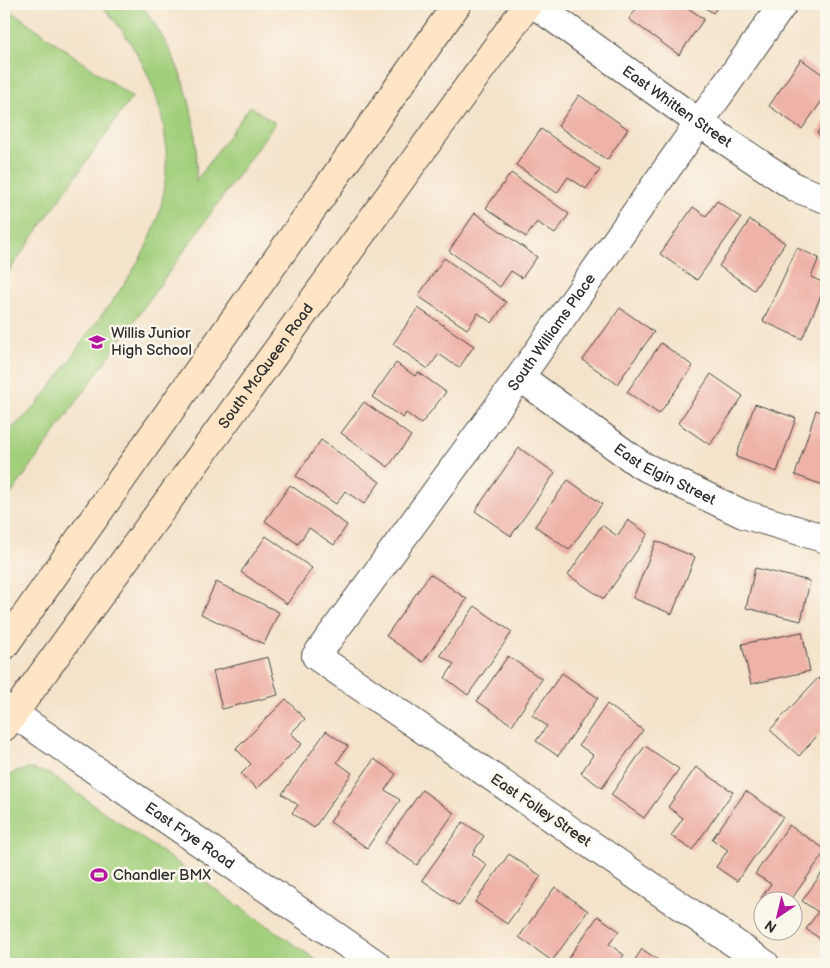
<svg xmlns="http://www.w3.org/2000/svg" width="830" height="968" font-family="'Balsamiq Sans',sans-serif">
<style>
.green{fill:#a2cf7c;stroke:#667d54}
.building{fill:#eeb2a7}
.lines{fill:none;stroke-linecap:round;stroke-linejoin:round}
.minor-casing{stroke:#494743;stroke-width:30}
.tertiary-casing{stroke:#494743;stroke-width:30}
.secondary-casing{stroke:#494743;stroke-width:30}
.minor{stroke:#fff;stroke-width:28}
.tertiary{stroke:#fff;stroke-width:28}
.secondary{stroke:#fee5c5;stroke-width:28}
.labels{text-anchor:middle;stroke-width:5;stroke-linejoin:round;paint-order:stroke}
.street-label{font-size:15px;fill:#2b2b2b;stroke:#fbf7ec}
.poi-label{font-size:15px;fill:#2b2b2b;stroke:#fbf7ec;text-anchor:start}
</style>
<rect width="100%" height="100%" fill="#fbf7ec"/>
<filter id="ink" filterUnits="userSpaceOnUse"><feTurbulence type="fractalNoise" baseFrequency=".02" numOctaves="2"/><feDisplacementMap in="SourceGraphic" scale="10" xChannelSelector="R" yChannelSelector="G"/><feConvolveMatrix kernelMatrix="1 2 1 2 8 2 1 2 1" color-interpolation-filters="sRGB"/></filter>
<filter id="wash" filterUnits="userSpaceOnUse"><feTurbulence type="fractalNoise" baseFrequency=".0096" numOctaves="4" result="noise"/><feDisplacementMap in="SourceGraphic" scale="20" xChannelSelector="R" yChannelSelector="G"/><feGaussianBlur stdDeviation="1.12" result="paint"/><feColorMatrix in="noise" values="0 0 0 0 0 0 0 0 0 0 0 0 0 0 0 0 0 1.4 0 .05"/><feComposite in="paint" operator="in"/></filter>
<g filter="url(#wash)">
<rect width="100%" height="100%" fill="#f4e3ca"/>
<!-- green -->
<g class="green">
<path d="M 100,4 L 141,4 C 172,47 193,92 196,146 C 197,158 196,170 196,181 L 250,106 L 275,123 L 4,504 L 4,434 C 39,410 62,371 86,336 C 106,309 128,282 144,251 C 188,165 164,72 100,4 Z"/>
<polygon points="4,6 132,97 4,278"/>
<polygon points="32,769 49,774 67,786 322,964 4,964 4,780 16,771"/>
</g>
<g id="blocks">
<!-- building -->
<g class="building">
<polygon points="640,4 682,4 704,19 679,55 629,19"/>
<polygon points="699,4 720,4 713,13"/>
<polygon points="801,59 826,77 826,95 802,129 769,106"/>
<polygon points="579,95 628,129 607,160 558,126"/>
<polygon points="826,119 826,140 817,133"/>
<polygon points="541,129 600,170 586,189 568,177 557,193 516,165"/>
<polygon points="511,173 569,214 555,234 537,222 526,237 486,208"/>
<polygon points="717,201 741,218 697,280 660,254 693,207 706,216"/>
<polygon points="475,213 537,257 522,278 511,271 500,287 449,251"/>
<polygon points="750,220 785,243 754,290 719,266"/>
<polygon points="797,248 819,258 811,277 826,284 802,339 763,321"/>
<polygon points="444,258 506,302 492,323 478,313 467,329 418,296"/>
<polygon points="418,308 474,346 459,368 439,354 428,369 393,344"/>
<polygon points="620,308 654,332 617,384 583,360"/>
<polygon points="661,343 693,366 659,414 627,392"/>
<polygon points="396,363 415,376 418,372 446,392 421,424 406,413 403,418 372,397"/>
<polygon points="711,374 743,396 710,445 678,423"/>
<polygon points="364,402 411,436 388,467 341,433"/>
<polygon points="755,404 796,418 777,472 736,457"/>
<polygon points="816,410 826,414 826,486 795,475"/>
<polygon points="321,440 380,482 364,504 345,491 336,504 296,476"/>
<polygon points="519,448 555,473 511,536 475,511"/>
<polygon points="568,480 602,504 569,550 535,526"/>
<polygon points="290,485 347,525 334,545 309,528 298,544 265,521"/>
<polygon points="628,520 648,534 604,599 568,575 602,525 617,536"/>
<polygon points="266,536 312,568 287,604 241,572"/>
<polygon points="656,541 695,557 672,614 633,598"/>
<polygon points="755,568 810,581 801,621 746,608"/>
<polygon points="430,574 467,599 423,662 386,636"/>
<polygon points="216,582 279,612 264,644 201,614"/>
<polygon points="475,606 512,632 468,695 445,678 454,664 440,655"/>
<polygon points="802,632 810,671 751,684 742,644"/>
<polygon points="508,656 542,679 512,725 477,701"/>
<polygon points="268,657 278,695 222,709 213,671"/>
<polygon points="562,673 598,698 558,756 536,741 547,726 532,715"/>
<polygon points="818,678 826,686 826,726 799,756 770,730"/>
<polygon points="286,699 305,719 291,733 302,744 257,789 241,774 251,764 236,749"/>
<polygon points="607,704 643,730 602,788 581,773 593,755 579,745"/>
<polygon points="326,731 348,746 337,762 352,773 314,828 292,813 298,805 282,794"/>
<polygon points="645,746 679,769 644,818 611,795"/>
<polygon points="374,759 396,774 385,790 400,800 367,848 330,822"/>
<polygon points="696,767 733,792 692,850 671,836 683,818 668,807"/>
<polygon points="422,790 454,813 417,865 385,843"/>
<polygon points="746,791 783,817 737,881 716,867 728,850 712,839"/>
<polygon points="463,822 484,836 472,854 487,865 459,906 422,880"/>
<polygon points="789,825 826,850 791,900 765,900 761,898 771,884 755,874"/>
<polygon points="509,854 541,876 507,924 475,902"/>
<polygon points="826,867 826,943 806,929 818,912 802,901"/>
<polygon points="555,887 588,911 552,961 519,937"/>
<polygon points="598,916 619,931 609,944 624,955 617,964 564,964"/>
<polygon points="642,949 664,964 632,964"/>
</g>
</g>
</g>
<g filter="url(#ink)">
<use href="#blocks" fill-opacity="0" stroke="#494743" stroke-width="1"/>
<g class="lines">
<!-- minor casing -->
<g class="minor-casing">
<g id="minor">
<path id="s1" d="M 534,4 L 698,122 L 796,188 L 826,199"/>
<path id="s2" d="M 520,377 L 641,465 L 743,514 L 826,539"/>
<path id="s3" d="M 765,964 L 316,656 L 520,377 L 783,4"/>
</g>
</g>
<!-- tertiary casing -->
<g class="tertiary-casing">
<g id="tertiary">
<path id="s4" d="M 4,707 L 376,964"/>
</g>
</g>
<!-- secondary casing -->
<g class="secondary-casing">
<g id="secondary">
<polyline points="4,646 457,4"/>
<path id="s5" d="M 4,727 L 528,4"/>
</g>
</g>
<!-- minor -->
<use href="#minor" class="minor"/>
<!-- tertiary -->
<use href="#tertiary" class="tertiary"/>
<!-- secondary -->
<use href="#secondary" class="secondary"/>
</g>
</g>
<!-- icons -->
<defs>
<g id="school-bare" transform="scale(1.35)"><path d="M0-5L7-2L0 1L-7-2ZM-4 1L0 2.5L4 1V4Q0 6-4 4Z" fill="#b5179e" stroke="#fbf7ec" stroke-width="2.5" paint-order="stroke"/></g>
<g id="stadium-bare" transform="scale(1.35)"><path d="M0-5a6.5 5 0 1 0 0 10a6.5 5 0 1 0 0-10ZM-3.5-1.8h7v3.6h-7Z" fill="#b5179e" stroke="#fbf7ec" stroke-width="2.5" paint-order="stroke"/></g>
</defs>
<g fill-rule="evenodd">
<use href="#school-bare" x="97" y="342"/>
<use href="#stadium-bare" x="99" y="875"/>
</g>
<g class="labels">
<!-- street labels -->
<g class="street-label">
<text dy="5" stroke="none"><textPath href="#s1" startOffset="176">East Whitten Street</textPath></text>
<text dy="5" stroke="none"><textPath href="#s3" startOffset="945">South Williams Place</textPath></text>
<text dy="5" stroke="none"><textPath href="#s5" startOffset="446">South McQueen Road</textPath></text>
<text dy="5" stroke="none"><textPath href="#s2" startOffset="175">East Elgin Street</textPath></text>
<text transform="translate(541 810) rotate(34)" y="5">East Folley Street</text>
<text dy="5" stroke="none"><textPath href="#s4" startOffset="226">East Frye Road</textPath></text>
</g>
<!-- poi labels -->
<g class="poi-label">
<text x="111" y="338">Willis Junior<tspan x="111" dy="17">High School</tspan></text>
<text x="113" y="880">Chandler BMX</text>
</g>
</g>
<!-- margin -->
<rect width="830" height="968" fill="none" stroke="#fbf7ec" stroke-width="20"/>
<!-- north arrow -->
<g transform="translate(778 916) rotate(215)"><circle r="24" fill="#fbf7ec" stroke="#a8a59f"/>
<path d="M0-4L9 19L0 12L-9 19Z" fill="#b5179e"/>
<text y="-8" font-size="14" font-weight="bold" text-anchor="middle" fill="#2b2b2b">N</text>
</g>
</svg>
